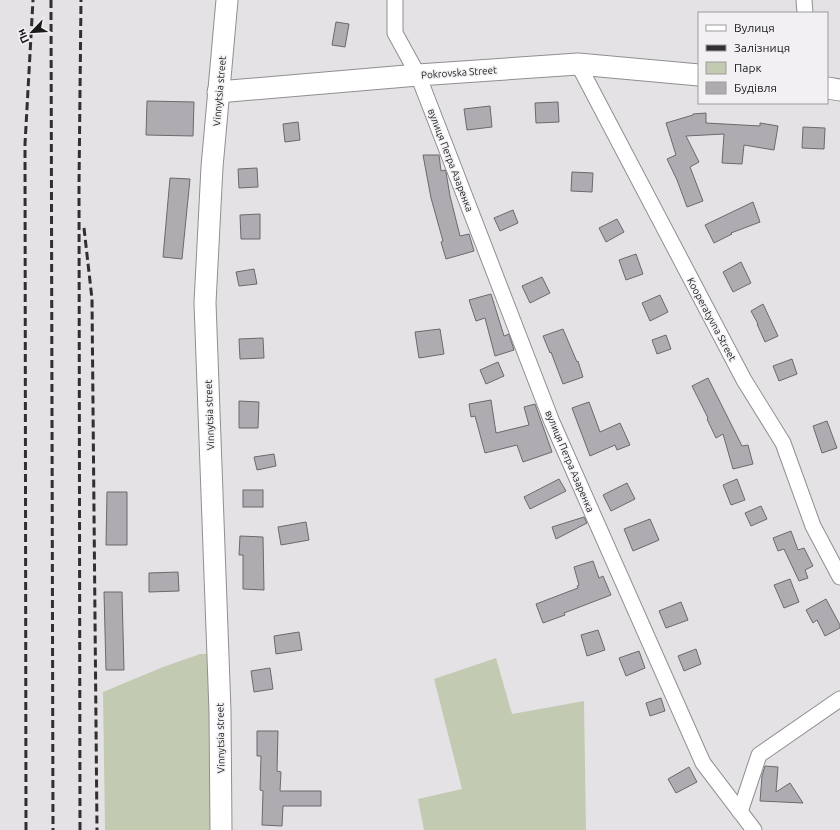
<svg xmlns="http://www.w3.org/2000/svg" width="840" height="830" font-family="Ubuntu,sans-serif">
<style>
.green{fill:#c3cab2}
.building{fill:#aeacb0;stroke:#6b696c}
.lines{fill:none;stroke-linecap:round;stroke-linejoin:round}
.street-casing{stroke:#908e91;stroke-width:17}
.secondary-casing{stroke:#908e91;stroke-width:23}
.street{stroke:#fff;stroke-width:15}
.secondary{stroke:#fff;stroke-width:21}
.rail{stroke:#303031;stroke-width:3;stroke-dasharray:8 4;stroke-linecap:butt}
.labels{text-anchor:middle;stroke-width:3;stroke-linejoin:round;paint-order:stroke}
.street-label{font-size:10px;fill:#1a1a1b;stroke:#f2f0f3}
</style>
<rect width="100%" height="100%" fill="#e5e2e6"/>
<!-- green -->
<g class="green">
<polygon points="200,654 210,654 211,830 105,830 103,692 163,667"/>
<polygon points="496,658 512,714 584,701 586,830 424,830 418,799 462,789 434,679"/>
</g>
<!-- building -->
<g class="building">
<polygon points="336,22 349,24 345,47 332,45"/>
<polygon points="147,101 194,102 193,136 146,135"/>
<polygon points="558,102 559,122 536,123 535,103"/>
<polygon points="490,106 492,127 467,130 464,109"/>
<polygon points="706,113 706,123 760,126 760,123 778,126 774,150 744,145 742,164 722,163 724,134 686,136 699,162 690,167 703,201 687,207 677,180 667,159 676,155 666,123 693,115 693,114"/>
<polygon points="298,122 300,140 285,142 283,124"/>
<polygon points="803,127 825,128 824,149 802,148"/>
<polygon points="423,155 439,155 441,171 445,170 446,172 450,196 460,236 469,234 474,251 446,259 441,242 443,241 431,198"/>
<polygon points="257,168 258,187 239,188 238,169"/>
<polygon points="572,172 593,173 592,192 571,191"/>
<polygon points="170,178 190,179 182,259 163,257"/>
<polygon points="753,202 760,222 731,233 732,234 714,243 705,225"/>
<polygon points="513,210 518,223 500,231 494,218"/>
<polygon points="260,214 260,239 241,239 240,215"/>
<polygon points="617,219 624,232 606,242 599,228"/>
<polygon points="636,254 643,274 626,280 619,260"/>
<polygon points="741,262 751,283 733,292 723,272"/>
<polygon points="254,269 257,284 239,286 236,272"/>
<polygon points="542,277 550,293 530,303 522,286"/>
<polygon points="491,294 504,336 509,334 514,350 495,356 485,318 476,321 469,300"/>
<polygon points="660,295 668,312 650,321 642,303"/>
<polygon points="763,304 778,336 765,342 757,324 758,324 751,311"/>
<polygon points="440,329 444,354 419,358 415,332"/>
<polygon points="563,329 577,362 578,361 583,377 563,384 551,352 550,353 543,336"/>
<polygon points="666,335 671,349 657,354 652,340"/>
<polygon points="263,338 264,358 240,359 239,339"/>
<polygon points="792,359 797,374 779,381 773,366"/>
<polygon points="498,362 504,376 486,384 480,370"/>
<polygon points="708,378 742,446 748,445 753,464 733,469 723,434 716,438 707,419 708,418 692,386"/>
<polygon points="491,400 496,433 529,425 524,407 535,404 552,452 523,462 517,445 485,453 475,416 471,417 469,404"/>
<polygon points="239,401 259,402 258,428 239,428"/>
<polygon points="589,402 600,432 620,423 630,445 617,450 615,445 590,456 572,408"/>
<polygon points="827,421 837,448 822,453 813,426"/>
<polygon points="274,454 276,466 257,470 254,457"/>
<polygon points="559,479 566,491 530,509 524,497"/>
<polygon points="737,479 745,500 731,505 723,485"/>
<polygon points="627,483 635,499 611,511 603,495"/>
<rect x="243" y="490" width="20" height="17"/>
<polygon points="107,492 127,492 127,545 106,545"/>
<polygon points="761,506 767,519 751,526 745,513"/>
<polygon points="584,517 587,523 556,539 552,527"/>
<polygon points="650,519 659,540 633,551 624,529"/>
<polygon points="306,522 309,540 281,545 278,527"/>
<polygon points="791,531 798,550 804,548 813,566 805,570 808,578 799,581 784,549 778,551 773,538"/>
<polygon points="240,536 263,537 264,590 243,589 243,555 239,555"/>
<polygon points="593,561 599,578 603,576 611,595 564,613 565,615 543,623 536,604 578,588 577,586 579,585 574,567"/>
<polygon points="178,572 179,591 149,592 149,573"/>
<polygon points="790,579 799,602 784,608 774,585"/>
<polygon points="104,592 122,592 124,670 106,670"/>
<polygon points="826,599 840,625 840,628 825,636 817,620 813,623 806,610"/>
<polygon points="681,602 688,620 666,628 659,611"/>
<polygon points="598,630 605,650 587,656 581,635"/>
<polygon points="299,632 302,650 276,654 274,636"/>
<polygon points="696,649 701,664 684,671 678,656"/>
<polygon points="639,651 645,668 626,676 619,658"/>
<polygon points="270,668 273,689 254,692 251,671"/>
<polygon points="661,698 665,711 650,716 646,703"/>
<polygon points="257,731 278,731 277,771 281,772 280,791 321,791 321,806 283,806 282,826 262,825 263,791 260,790 261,756 257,756"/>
<polygon points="765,766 778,767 776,792 790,783 803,803 760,801 762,776"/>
<polygon points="689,767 697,782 676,793 668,779"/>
</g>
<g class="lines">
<!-- street casing -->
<g class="street-casing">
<g id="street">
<polyline points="395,0 395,33 418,75 552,422 703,763 754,830"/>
<polyline points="804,0 805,13"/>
<polyline points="578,64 744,380 783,443 813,526 840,577"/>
<polyline points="740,812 759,755 840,699"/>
</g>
</g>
<!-- secondary casing -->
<g class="secondary-casing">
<g id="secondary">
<polyline points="827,88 840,90"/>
<polyline points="218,92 418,75 578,64 699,75"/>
<polyline points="221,830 220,711 205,303 212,167 227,0"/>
</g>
</g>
<!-- street -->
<use href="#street" class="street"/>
<!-- secondary -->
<use href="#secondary" class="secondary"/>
<!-- rail -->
<g class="rail">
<polyline points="51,0 53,830"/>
<polyline points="84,228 92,299 97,830"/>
<polyline points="26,830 25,144 33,0"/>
<polyline points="80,830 79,185 81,0"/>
</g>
</g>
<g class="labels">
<!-- street labels -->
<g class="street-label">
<text transform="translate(459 72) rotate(-4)" y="4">Pokrovska Street</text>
<text transform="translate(219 91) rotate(-85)" y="4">Vinnytsia street</text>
<text transform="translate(451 160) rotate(69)" y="4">вулиця Петра Азаренка</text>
<text transform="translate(712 319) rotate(62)" y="4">Kooperatyvna Street</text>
<text transform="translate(209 415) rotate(-92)" y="4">Vinnytsia street</text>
<text transform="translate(570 461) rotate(67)" y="4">вулиця Петра Азаренка</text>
<text transform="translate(220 738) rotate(-91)" y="4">Vinnytsia street</text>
</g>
</g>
<!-- legend -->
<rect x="698" y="12" width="130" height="92" fill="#f2f0f3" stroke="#9c9a9d"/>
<rect x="706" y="25" width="20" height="6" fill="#ffffff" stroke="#9c9a9d"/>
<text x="734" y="32" font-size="12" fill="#1a1a1b">Вулиця</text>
<rect x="706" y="45" width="20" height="6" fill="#303031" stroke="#9c9a9d"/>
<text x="734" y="52" font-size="12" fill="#1a1a1b">Залізниця</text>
<rect x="706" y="62" width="20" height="12" fill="#c3cab2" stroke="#9c9a9d"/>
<text x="734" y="72" font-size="12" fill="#1a1a1b">Парк</text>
<rect x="706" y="82" width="20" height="12" fill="#aeacb0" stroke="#9c9a9d"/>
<text x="734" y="92" font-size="12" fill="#1a1a1b">Будівля</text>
<!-- north arrow -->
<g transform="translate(32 32) rotate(245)" stroke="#f2f0f3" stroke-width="3" paint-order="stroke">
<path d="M0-3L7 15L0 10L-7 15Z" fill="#1a1a1b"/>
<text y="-6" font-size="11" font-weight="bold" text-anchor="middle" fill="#1a1a1b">Пн</text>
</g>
</svg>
